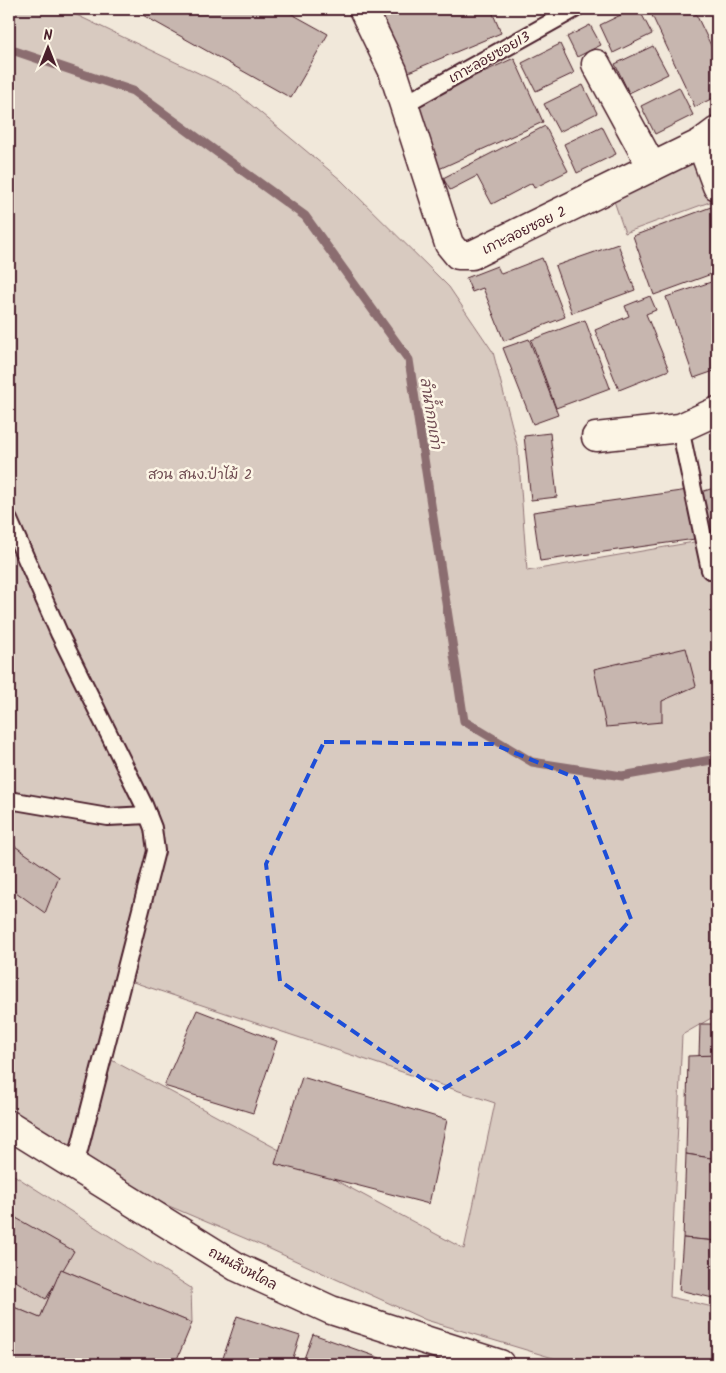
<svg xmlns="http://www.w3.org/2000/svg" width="726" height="1373" font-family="Kalam,'Playpen Sans Thai',sans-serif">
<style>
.green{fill:#d8cac0;stroke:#917476;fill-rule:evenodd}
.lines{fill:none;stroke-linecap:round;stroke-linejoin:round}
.stream{stroke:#8b6d6f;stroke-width:9}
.building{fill:#c7b6af;stroke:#4a1f2b}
.lane-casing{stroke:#4a1f2b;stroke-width:20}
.street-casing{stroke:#4a1f2b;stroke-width:31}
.secondary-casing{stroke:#4a1f2b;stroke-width:31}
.lane{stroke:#fcf5e5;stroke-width:16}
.street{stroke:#fcf5e5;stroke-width:28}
.secondary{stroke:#fcf5e5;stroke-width:28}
.marked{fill:none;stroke:#1d4ed8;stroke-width:4;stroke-dasharray:10 6;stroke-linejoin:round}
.labels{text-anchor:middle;stroke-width:5;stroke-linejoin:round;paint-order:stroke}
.street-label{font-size:14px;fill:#4a1f2b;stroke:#fcf5e5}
.park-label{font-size:14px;fill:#6e4a50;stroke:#fcf5e5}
.water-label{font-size:15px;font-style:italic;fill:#704c53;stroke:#fcf5e5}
</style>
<rect width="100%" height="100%" fill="#f1e8da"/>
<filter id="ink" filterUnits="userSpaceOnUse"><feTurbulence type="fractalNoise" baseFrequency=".02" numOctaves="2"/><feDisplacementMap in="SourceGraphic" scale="10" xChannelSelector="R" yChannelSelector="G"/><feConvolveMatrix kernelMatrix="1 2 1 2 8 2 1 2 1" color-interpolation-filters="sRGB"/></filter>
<g filter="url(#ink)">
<!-- green -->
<g class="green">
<path d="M 9,9 L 64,9 L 232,89 L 341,180 L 449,287 L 493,352 L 518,449 L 527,571 L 717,538 L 717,926 L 713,927 L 713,1017 L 682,1035 L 670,1297 L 717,1308 L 717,1364 L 573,1364 L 426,1320 L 270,1249 L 75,1166 L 9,1125 ZM 124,979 L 495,1103 L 464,1249 L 104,1056 Z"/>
<polygon points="697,151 715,200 625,233 612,195"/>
<polygon points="9,1172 191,1288 192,1323 61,1269 40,1318 9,1305"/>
</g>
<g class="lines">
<!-- stream -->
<polyline class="stream" points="9,49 133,91 305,216 409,360 464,721 532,762 622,776 717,759"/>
</g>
<!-- building -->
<g class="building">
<polygon points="132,9 283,9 328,34 291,98"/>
<polygon points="370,9 491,9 501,33 399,76"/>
<polygon points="633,9 639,9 652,34 613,53 600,25"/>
<polygon points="649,9 698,9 694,10 717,58 717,96 695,107"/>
<polygon points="590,25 601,45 577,57 567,37"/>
<polygon points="560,44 574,73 536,91 522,63"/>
<polygon points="653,46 668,74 629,93 615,64"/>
<polygon points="514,58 543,122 439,169 409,106"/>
<polygon points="583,85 597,113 559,132 544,104"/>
<polygon points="679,87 693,115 655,134 641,106"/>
<polygon points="545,126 568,171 534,188 532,183 492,204 477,176 450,190 443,178"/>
<polygon points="602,126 616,154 577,173 564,144"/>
<polygon points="711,207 717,223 717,272 654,295 633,236"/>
<polygon points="618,244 635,290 572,313 555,266"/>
<polygon points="542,258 565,317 504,341 483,288 472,292 466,278 497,266 501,274"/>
<polygon points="717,280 717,370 694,378 666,297"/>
<polygon points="650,296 656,310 646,314 669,370 619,390 595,330 629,316 625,306"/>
<polygon points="585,320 610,388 556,408 531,340"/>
<polygon points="529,339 558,415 533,424 503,348"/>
<polygon points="550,433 557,497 531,500 524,436"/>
<polygon points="717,487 717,530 711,531 701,492"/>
<polygon points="688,490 695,539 540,561 533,512"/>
<polygon points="686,648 696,686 662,701 662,722 606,727 594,669"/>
<polygon points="9,842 59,877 45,913 9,887"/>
<polygon points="717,972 717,1024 713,1024 713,973"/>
<polygon points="197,1010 277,1041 253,1113 164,1086"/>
<polygon points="700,1024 717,1024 717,1055 699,1056"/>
<polygon points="717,1055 717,1159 686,1154 688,1056"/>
<polygon points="302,1077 447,1120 429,1204 275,1164"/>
<polygon points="686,1154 717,1159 717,1241 683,1238"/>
<polygon points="9,1214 74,1251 46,1299 9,1277"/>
<polygon points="683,1238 717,1241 717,1299 679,1290"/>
<polygon points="61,1269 192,1323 175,1364 9,1364 9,1305 40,1318"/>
<polygon points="237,1316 300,1336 291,1364 221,1364"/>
<polygon points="313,1334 380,1358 378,1364 302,1364"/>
</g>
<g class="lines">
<!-- lane casing -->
<g class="lane-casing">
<g id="lane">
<polyline points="403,105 575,9"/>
<polyline points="680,428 710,570"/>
<polyline points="9,520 59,633 144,805 153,828 156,851 75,1166"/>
<polyline points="9,800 108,817 148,815"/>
</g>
</g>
<!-- street casing -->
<g class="street-casing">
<g id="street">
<polyline points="363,9 393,71 449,244 458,255 472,255 701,143 717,131"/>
<polyline points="596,64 652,167"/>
<polyline points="701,143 717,186"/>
<polyline points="596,437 680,428 717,411"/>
</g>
</g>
<!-- secondary casing -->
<g class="secondary-casing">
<polyline id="secondary" points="9,1125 237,1267 331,1310 500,1364"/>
</g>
<!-- lane -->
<use href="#lane" class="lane"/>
<!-- street -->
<use href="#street" class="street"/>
<!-- secondary -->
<use href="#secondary" class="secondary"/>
</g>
</g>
<!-- marked area -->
<path class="marked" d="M 324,742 L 493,744 L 576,778 L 631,919 L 525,1039 L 440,1091 L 280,981 L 266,864 Z"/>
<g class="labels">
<!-- street labels -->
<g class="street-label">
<text transform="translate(489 57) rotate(-29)" y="5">เกาะลอยซอย13</text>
<text transform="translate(524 230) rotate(-26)" y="5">เกาะลอยซอย 2</text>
<text transform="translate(243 1268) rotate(28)" y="5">ถนนสิงหไคล</text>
</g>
<!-- park labels -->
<g class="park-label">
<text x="200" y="479">สวน สนง.ป่าไม้ 2</text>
</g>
<!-- water labels -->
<g class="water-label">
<text transform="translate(431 413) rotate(81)" y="5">ลำน้ำกกเก่า</text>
</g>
</g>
<!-- margin -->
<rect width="726" height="1373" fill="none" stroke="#fcf5e5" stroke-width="30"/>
<rect x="15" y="15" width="696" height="1343" fill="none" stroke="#4a1f2b" stroke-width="2" filter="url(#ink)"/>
<!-- north arrow -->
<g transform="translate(48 48)" stroke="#fcf5e5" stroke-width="4" paint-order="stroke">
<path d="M0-4L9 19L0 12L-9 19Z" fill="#4a1f2b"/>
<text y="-8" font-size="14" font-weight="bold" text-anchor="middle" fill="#4a1f2b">N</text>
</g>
</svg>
